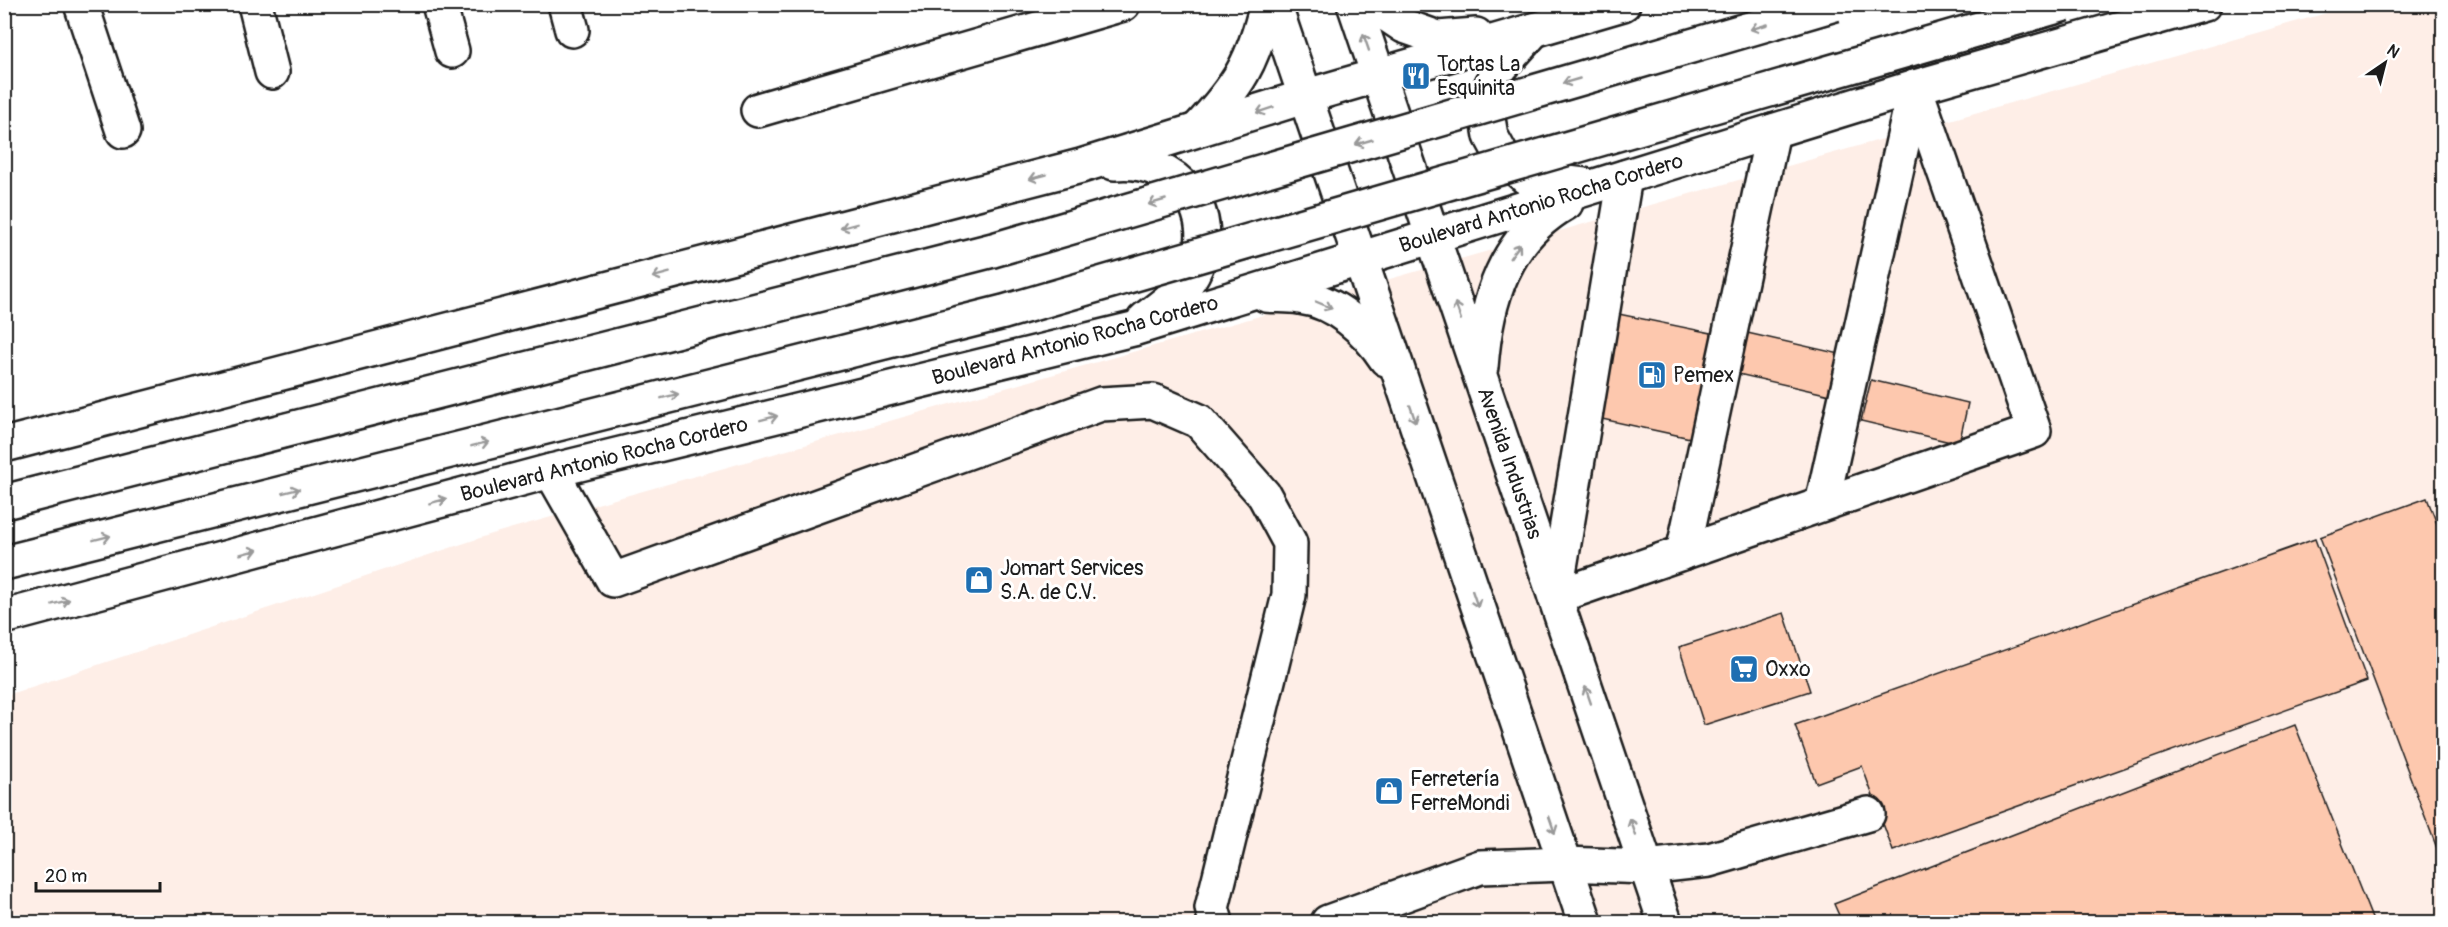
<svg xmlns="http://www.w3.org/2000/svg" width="2448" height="927" font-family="Pangolin,sans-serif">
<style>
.built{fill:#feeee7}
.building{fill:#fdc8ae;stroke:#1c1c1c;stroke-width:1.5}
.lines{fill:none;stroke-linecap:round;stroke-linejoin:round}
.minor-casing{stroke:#1c1c1c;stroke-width:38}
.major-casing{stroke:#1c1c1c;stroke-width:38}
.minor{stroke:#fff;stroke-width:33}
.major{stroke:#fff;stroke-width:33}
.highway-bridge-casing{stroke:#1c1c1c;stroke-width:38;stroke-linecap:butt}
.highway-bridge{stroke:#fff;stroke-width:33}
.oneway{stroke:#999}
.labels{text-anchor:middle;stroke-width:6;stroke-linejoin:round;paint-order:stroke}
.poi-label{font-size:21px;fill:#1c1c1c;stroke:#fff;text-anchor:start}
.street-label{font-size:21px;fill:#1c1c1c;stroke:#fff}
</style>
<rect width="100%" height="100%" fill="#fff"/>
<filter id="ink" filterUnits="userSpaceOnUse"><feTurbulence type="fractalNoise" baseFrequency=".0167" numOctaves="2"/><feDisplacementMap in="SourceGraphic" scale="12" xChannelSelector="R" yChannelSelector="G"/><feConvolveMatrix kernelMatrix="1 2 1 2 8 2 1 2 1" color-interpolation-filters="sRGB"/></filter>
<g filter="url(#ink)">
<!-- built -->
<polygon class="built" points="2355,5 2443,5 2443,922 5,922 4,696 495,533"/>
<!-- building -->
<g class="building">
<polygon points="1609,312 1716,334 1695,439 1588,416"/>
<polygon points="1743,332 1840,354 1830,395 1734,373"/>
<polygon points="1871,380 1968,403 1959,444 1861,421"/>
<polygon points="2427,498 2444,542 2444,867 2320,537"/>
<polygon points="2315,539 2367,681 1893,851 1862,766 1816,783 1795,725"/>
<polygon points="1784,613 1810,691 1704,725 1679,647"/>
<polygon points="2295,725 2373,921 1842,922 1834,904"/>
</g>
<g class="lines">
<!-- minor casing -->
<g class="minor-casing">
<g id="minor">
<polyline points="81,4 123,131"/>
<polyline points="255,4 272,72"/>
<polyline points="439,4 452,51"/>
<polyline points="565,4 572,30"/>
<polyline points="758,110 1123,4"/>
<polyline points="1625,177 1555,597 2034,431 1915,87"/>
<polyline points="551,471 613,580 1101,404 1153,401 1199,421 1264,495 1290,543 1289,595 1212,908 1216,922"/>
<polyline points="1822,504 1915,87"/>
<polyline points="1683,553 1773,131"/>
<polyline points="1328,922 1480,867 1566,864 1646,867 1709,860 1868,814"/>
</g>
</g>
<!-- major casing -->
<g class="major-casing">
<g id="major">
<polyline points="1274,4 1585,922"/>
<polyline points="1354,4 1665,922"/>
<polyline points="1371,4 1404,26 1438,38 1476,35"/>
<polyline points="1534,30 1500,68 1490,88 1487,113 1491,136 1503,158 1527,178 1584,185"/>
<path d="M 1198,129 C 1239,85 1253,63 1267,4"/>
<path d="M 1114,163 C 1177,156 1224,214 1193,273 C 1183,292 1160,307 1144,320"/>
<path d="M 1266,295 C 1277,296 1289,295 1300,297 C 1335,301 1367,330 1386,359"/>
<path d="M 1481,367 C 1486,301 1504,238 1566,203"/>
<polyline points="4,445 1081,166 1307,96 1623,4"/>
<polyline points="4,617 551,471 1133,329 1915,87 2204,4"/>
</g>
</g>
<!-- minor -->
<use href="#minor" class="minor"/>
<!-- major -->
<use href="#major" class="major"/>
<!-- highway-bridge casing -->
<g class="highway-bridge-casing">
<g id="highway-bridge">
<polyline points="4,502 993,250 1835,4"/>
<polyline points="4,563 1004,312 2065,4"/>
</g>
</g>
<!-- highway-bridge -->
<use href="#highway-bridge" class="highway-bridge"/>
</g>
<!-- one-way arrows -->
<defs><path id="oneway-shaft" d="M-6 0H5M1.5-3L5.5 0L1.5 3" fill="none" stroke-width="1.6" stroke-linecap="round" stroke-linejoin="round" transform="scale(1.5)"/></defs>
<g class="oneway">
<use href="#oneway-shaft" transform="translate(1759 27) rotate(164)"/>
<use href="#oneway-shaft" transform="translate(1366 42) rotate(-109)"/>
<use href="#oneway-shaft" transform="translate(1571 81) rotate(164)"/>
<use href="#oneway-shaft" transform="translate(1265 110) rotate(162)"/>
<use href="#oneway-shaft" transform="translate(1364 142) rotate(164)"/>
<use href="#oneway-shaft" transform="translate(1038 177) rotate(165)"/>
<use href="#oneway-shaft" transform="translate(1157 202) rotate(164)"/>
<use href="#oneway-shaft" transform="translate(849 226) rotate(165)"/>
<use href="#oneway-shaft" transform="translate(1515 251) rotate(-54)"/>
<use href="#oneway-shaft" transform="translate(661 275) rotate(165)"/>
<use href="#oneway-shaft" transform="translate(1324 305) rotate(23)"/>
<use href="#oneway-shaft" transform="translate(1458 311) rotate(-109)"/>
<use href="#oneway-shaft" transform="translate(670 396) rotate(-14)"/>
<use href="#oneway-shaft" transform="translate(1413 414) rotate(71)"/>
<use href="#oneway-shaft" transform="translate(769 418) rotate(-14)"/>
<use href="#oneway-shaft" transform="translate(480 444) rotate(-14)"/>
<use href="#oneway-shaft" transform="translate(291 491) rotate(-14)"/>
<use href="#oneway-shaft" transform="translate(438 501) rotate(-15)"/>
<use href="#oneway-shaft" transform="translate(102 538) rotate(-14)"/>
<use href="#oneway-shaft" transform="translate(249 552) rotate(-15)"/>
<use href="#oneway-shaft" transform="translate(1475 599) rotate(71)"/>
<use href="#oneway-shaft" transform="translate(61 602) rotate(-15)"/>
<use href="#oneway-shaft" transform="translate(1588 695) rotate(-109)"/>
<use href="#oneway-shaft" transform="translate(1552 825) rotate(71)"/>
<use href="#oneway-shaft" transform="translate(1633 827) rotate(-109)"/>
</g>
</g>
<!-- icons -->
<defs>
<g id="restaurant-square" transform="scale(1.5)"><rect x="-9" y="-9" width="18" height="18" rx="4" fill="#1f6fb2" stroke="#fff"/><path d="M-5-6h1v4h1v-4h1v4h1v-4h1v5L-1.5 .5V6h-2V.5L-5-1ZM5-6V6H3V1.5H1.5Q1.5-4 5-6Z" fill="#fff"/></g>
<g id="fuel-square" transform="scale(1.5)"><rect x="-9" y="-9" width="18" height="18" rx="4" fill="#1f6fb2" stroke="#fff"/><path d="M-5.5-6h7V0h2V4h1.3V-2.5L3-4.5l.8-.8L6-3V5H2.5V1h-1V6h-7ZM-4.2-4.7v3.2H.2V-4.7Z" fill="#fff"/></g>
<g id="shop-square" transform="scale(1.5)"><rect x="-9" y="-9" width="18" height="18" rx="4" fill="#1f6fb2" stroke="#fff"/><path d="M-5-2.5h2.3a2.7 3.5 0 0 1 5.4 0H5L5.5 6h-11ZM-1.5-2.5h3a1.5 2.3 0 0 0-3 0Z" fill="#fff"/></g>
<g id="supermarket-square" transform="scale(1.5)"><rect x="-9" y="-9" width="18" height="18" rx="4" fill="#1f6fb2" stroke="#fff"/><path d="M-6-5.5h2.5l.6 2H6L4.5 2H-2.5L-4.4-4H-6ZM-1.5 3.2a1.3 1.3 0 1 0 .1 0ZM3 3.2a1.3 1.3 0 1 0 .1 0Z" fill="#fff"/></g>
</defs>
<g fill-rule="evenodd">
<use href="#restaurant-square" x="1416" y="76"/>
<use href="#fuel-square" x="1652" y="375"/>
<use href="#shop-square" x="979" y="580"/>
<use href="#supermarket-square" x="1744" y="669"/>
<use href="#shop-square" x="1389" y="791"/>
</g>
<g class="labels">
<!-- poi labels -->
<g class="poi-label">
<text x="1437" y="71">Tortas La<tspan x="1437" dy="24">Esquinita</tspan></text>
<text x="1673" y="382">Pemex</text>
<text x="1000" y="575">Jomart Services<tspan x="1000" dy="24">S.A. de C.V.</tspan></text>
<text x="1765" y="676">Oxxo</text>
<text x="1410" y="786">Ferretería<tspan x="1410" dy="24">FerreMondi</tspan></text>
</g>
<!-- street labels -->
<g class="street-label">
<text transform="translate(1541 203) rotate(-17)" y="7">Boulevard Antonio Rocha Cordero</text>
<text transform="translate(1075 340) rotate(-15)" y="7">Boulevard Antonio Rocha Cordero</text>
<text transform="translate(604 459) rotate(-14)" y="7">Boulevard Antonio Rocha Cordero</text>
<text transform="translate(1510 463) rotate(71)" y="7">Avenida Industrias</text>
</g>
</g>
<!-- margin -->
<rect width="2448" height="927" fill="none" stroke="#fff" stroke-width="24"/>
<rect x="12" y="12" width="2424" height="903" fill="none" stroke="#1c1c1c" stroke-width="2" filter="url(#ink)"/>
<!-- north arrow -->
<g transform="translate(2385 63) rotate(35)" stroke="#ffffff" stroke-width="4.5" paint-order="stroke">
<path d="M0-4.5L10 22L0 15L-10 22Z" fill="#1c1c1c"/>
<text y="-9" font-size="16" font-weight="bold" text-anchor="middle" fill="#1c1c1c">N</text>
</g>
<!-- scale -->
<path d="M36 882v9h124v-9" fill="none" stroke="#1c1c1c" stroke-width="3"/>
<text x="45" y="882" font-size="18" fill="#1c1c1c" stroke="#ffffff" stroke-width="4.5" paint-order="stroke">20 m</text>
</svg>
